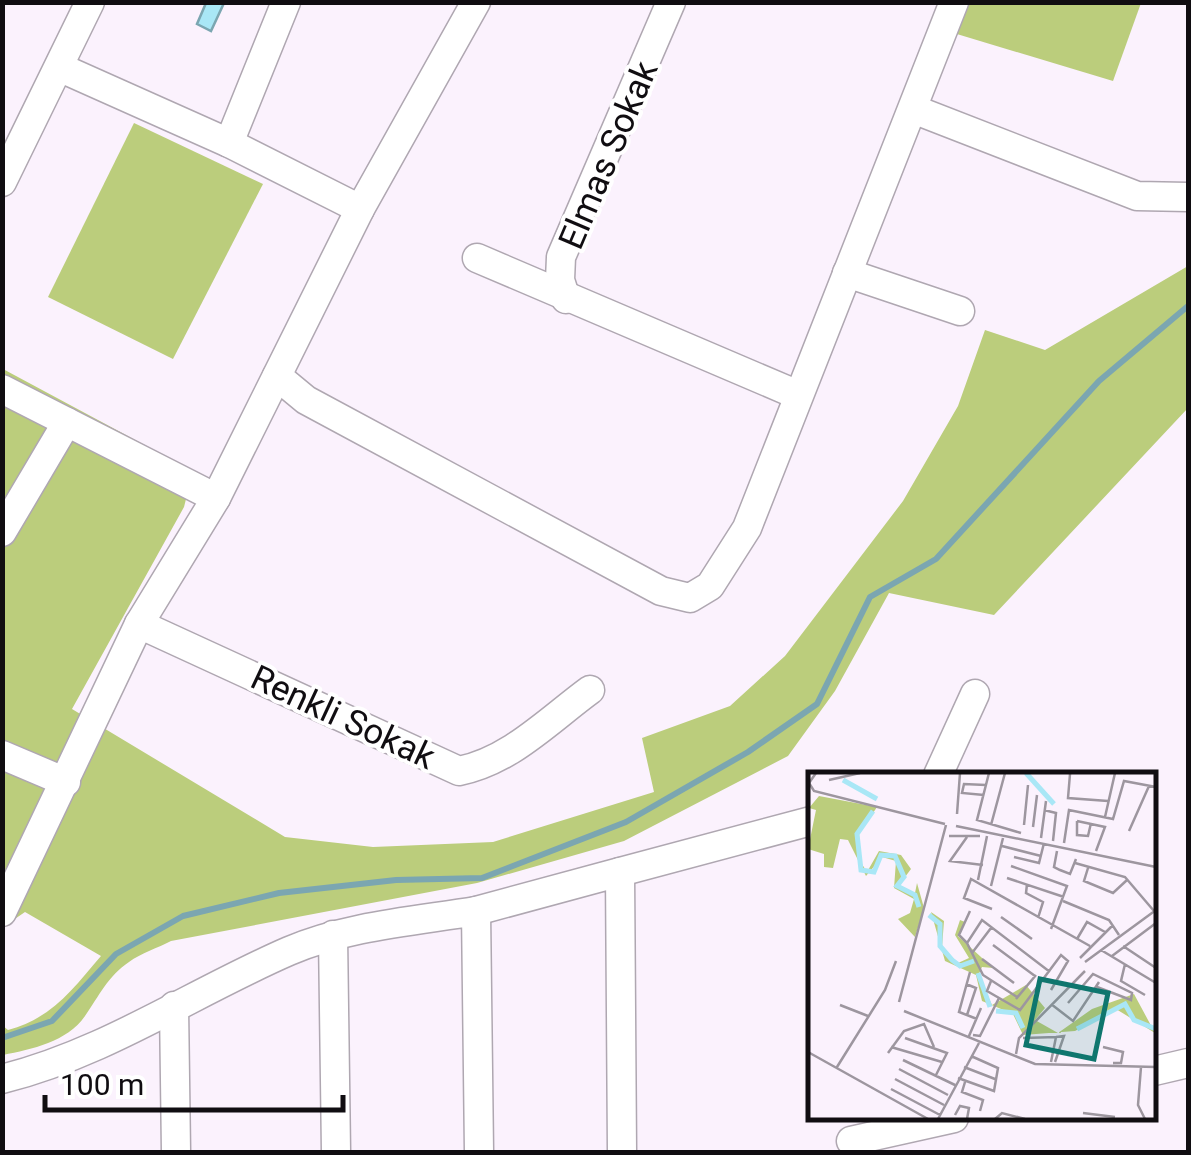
<svg xmlns="http://www.w3.org/2000/svg" width="1191" height="1155" font-family="Roboto,sans-serif">
<style>
.green{fill:#bbcd7c}
.water{fill:#a9e7f6;stroke:#7ba6b1;stroke-width:2.5}
.lines{fill:none;stroke-linecap:round;stroke-linejoin:round}
.stream{stroke:#7ba6b1;stroke-width:6}
.minor-casing{stroke:#afa7b1;stroke-width:31}
.minor{stroke:#fff;stroke-width:28}
.labels{text-anchor:middle;stroke-width:8;stroke-linejoin:round;paint-order:stroke}
.street-label{font-size:35px;fill:#100d11;stroke:#fff}
.inset-river{fill:none;stroke:#a9e7f6;stroke-width:5}
.inset-road{fill:none;stroke:#9d969f;stroke-width:2.5}
.view{fill:#0f766e;fill-opacity:0.15;stroke:#0f766e;stroke-width:5}
.inset-edge{fill:none;stroke:#100d11;stroke-width:5}
</style>
<rect width="100%" height="100%" fill="#fbf2fd"/>
<!-- green -->
<g class="green">
<polygon points="946,3 1141,3 1113,81 937,28"/>
<polygon points="134,123 263,184 173,359 48,297"/>
<path d="M 1188,266 L 1188,408 L 994,615 L 889,593 L 835,691 L 788,756 L 624,841 L 477,883 L 171,941 C 158,948 141,953 129,962 C 108,976 99,996 85,1016 C 67,1042 32,1049 3,1055 L 2,1025 L 8,1030 C 52,1018 72,990 101,956 L 25,912 L 3,927 L 3,369 L 193,471 L 184,507 L 72,709 L 285,837 L 373,847 L 493,842 L 654,792 L 642,738 L 730,706 L 785,656 L 903,501 L 958,406 L 985,330 L 1045,350 Z"/>
</g>
<!-- water -->
<polygon class="water" points="206,3 224,3 211,31 197,24"/>
<g class="lines">
<!-- stream -->
<polyline class="stream" points="2,1038 52,1021 116,954 183,916 279,893 396,880 482,878 626,822 748,752 817,704 870,597 936,559 1099,381 1188,306"/>
<!-- minor casing -->
<g class="minor-casing">
<g id="minor">
<polyline points="61,68 229,143 360,209"/>
<polyline points="913,109 1137,196 1188,197"/>
<polyline points="229,143 286,2"/>
<polyline points="2,182 90,2"/>
<polyline points="477,258 798,395"/>
<polyline points="847,273 960,311"/>
<polyline points="566,299 560,280 561,257 671,2"/>
<polyline points="277,376 306,400 661,591 690,598 710,586 747,528 954,2"/>
<polyline points="2,389 216,498"/>
<polyline points="2,532 67,422"/>
<path d="M 139,624 L 459,771 C 510,761 549,720 590,690"/>
<polyline points="2,755 66,782"/>
<polyline points="938,775 975,694"/>
<polyline points="620,872 811,821"/>
<polyline points="476,911 620,872 622,1152"/>
<polyline points="2,912 139,624 216,498 360,209 476,2"/>
<polyline points="333,935 336,1152"/>
<polyline points="174,1006 176,1152"/>
<polyline points="1154,1071 1188,1063"/>
<path d="M 2,1079 C 106,1053 192,993 289,951 C 347,926 415,921 476,911 L 479,1152"/>
<polyline points="851,1141 954,1118"/>
</g>
</g>
<!-- minor -->
<use href="#minor" class="minor"/>
</g>
<g class="labels">
<!-- street labels -->
<g class="street-label">
<text transform="translate(608 155) rotate(-67)" y="12">Elmas Sokak</text>
<text transform="translate(343 717) rotate(25)" y="12">Renkli Sokak</text>
</g>
</g>
<!-- overview -->
<g transform="translate(808 772)">
<rect width="348" height="348" fill="#fbf2fd"/>
<path d="M 11,24 L 69,35 L 51,62 L 52,89 L 59,100 L 71,79 L 93,83 L 103,97 L 91,113 L 107,121 L 109,111 L 116,136 L 107,165 L 90,147 L 102,141 L 106,127 L 86,116 L 88,89 L 74,85 L 58,104 L 40,68 L 32,67 L 25,96 L 16,95 L 16,82 L 0,77 L 8,38 L 1,36 ZM 123,140 L 136,149 L 134,175 L 150,191 L 161,186 L 147,163 L 152,148 L 157,150 L 150,164 L 185,196 L 174,195 L 170,204 L 184,233 L 218,213 L 237,236 L 227,248 L 250,261 L 284,237 L 326,222 L 347,261 L 308,237 L 267,259 L 215,263 L 205,242 L 174,229 L 168,203 L 137,189 Z" fill="#bbcd7c"/>
<path class="inset-river" d="M 218,1 L 246,32M 35,8 L 69,27M 65,39 L 49,62 L 53,98 L 66,100 L 73,83 L 87,84 L 96,105 L 89,114 L 107,123 L 111,135M 121,143 L 132,152 L 132,174 L 144,188 L 152,194 L 166,189M 170,201 L 182,235M 188,239 L 208,241 L 215,256M 269,257 L 317,232 L 326,248 L 348,257"/>
<path class="inset-road" d="M 8,1 L 1,11 L 6,19 L 137,52M 181,1 L 169,48 L 213,61M 262,2 L 260,26 L 300,29M 21,8 L 52,1M 176,23 L 154,21 L 156,12 L 178,13M 236,38 L 248,41 L 245,69M 149,42 L 152,1M 297,45 L 307,1M 269,49 L 297,55 L 288,79M 269,49 L 269,63 L 280,64 L 283,51M 183,53 L 197,1M 216,53 L 220,13M 148,54 L 348,95M 225,55 L 229,23M 321,59 L 341,14M 141,64 L 172,64M 159,65 L 142,89 L 175,93M 233,66 L 238,29M 256,71 L 261,38 L 305,47 L 316,9 L 348,15M 194,74 L 233,84M 249,79 L 246,95 L 252,98 L 262,102 L 268,87M 206,85 L 231,91 L 236,71M 267,91 L 317,105 L 346,139M 203,94 L 259,114 L 243,157M 280,96 L 276,109 L 305,121 L 319,108M 199,106 L 256,125M 170,108 L 179,64M 219,112 L 218,121 L 235,130 L 230,146M 183,114 L 195,66M 255,129 L 301,148 L 311,163M 184,137 L 156,126 L 163,107 L 282,174M 193,145 L 224,167M 269,167 L 279,150 L 297,160M 159,171 L 151,163 L 162,139M 185,173 L 227,204M 315,174 L 348,196M 293,178 L 348,211M 164,181 L 183,156M 304,184 L 348,151M 272,186 L 305,153M 174,187 L 206,211M 277,190 L 348,138M 317,192 L 313,209 L 337,223M 162,200 L 151,240 L 169,247M 183,209 L 179,219 L 212,238 L 253,183 L 260,189 L 243,218M 158,212 L 168,216 L 159,243M 209,225 L 175,203 L 159,171 L 174,148 L 242,200M 208,227 L 228,203M 91,230 L 138,53M 260,231 L 285,202 L 324,221 L 323,228 L 289,215M 243,232 L 265,249 L 291,210M 32,233 L 60,244M 96,239 L 227,292 L 348,295M 165,263 L 172,264 L 191,226M 161,264 L 173,236M 97,266 L 139,281 L 128,303M 215,266 L 248,265 L 243,290M 83,275 L 134,290M 295,275 L 315,280 L 313,291 L 305,291M 0,280 L 120,347M 80,281 L 96,259 L 116,252 L 126,275M 208,282 L 211,266 L 277,199M 95,288 L 147,313M 247,290 L 256,264 L 248,265M 29,295 L 77,218 L 88,189M 156,295 L 187,307M 333,295 L 330,333 L 337,347M 91,297 L 140,323M 150,306 L 186,319 L 190,296 L 163,284M 87,307 L 136,333M 157,310 L 154,320 L 175,328 L 172,339M 83,317 L 132,343M 275,341 L 307,345M 147,343 L 152,334 L 161,336 L 159,347M 130,347 L 171,271M 187,347 L 194,341 L 217,347"/>
<path class="view" d="M 232,207 L 300,221 L 286,287 L 218,273 Z"/>
<rect width="348" height="348" class="inset-edge"/>
</g>
<!-- border -->
<rect width="1191" height="1155" fill="none" stroke="#100d11" stroke-width="10"/>
<!-- scale -->
<path d="M45 1095v15h298v-15" fill="none" stroke="#100d11" stroke-width="5"/>
<text x="60" y="1095" font-size="30" fill="#100d11" stroke="#ffffff" stroke-width="8" paint-order="stroke">100 m</text>
</svg>
